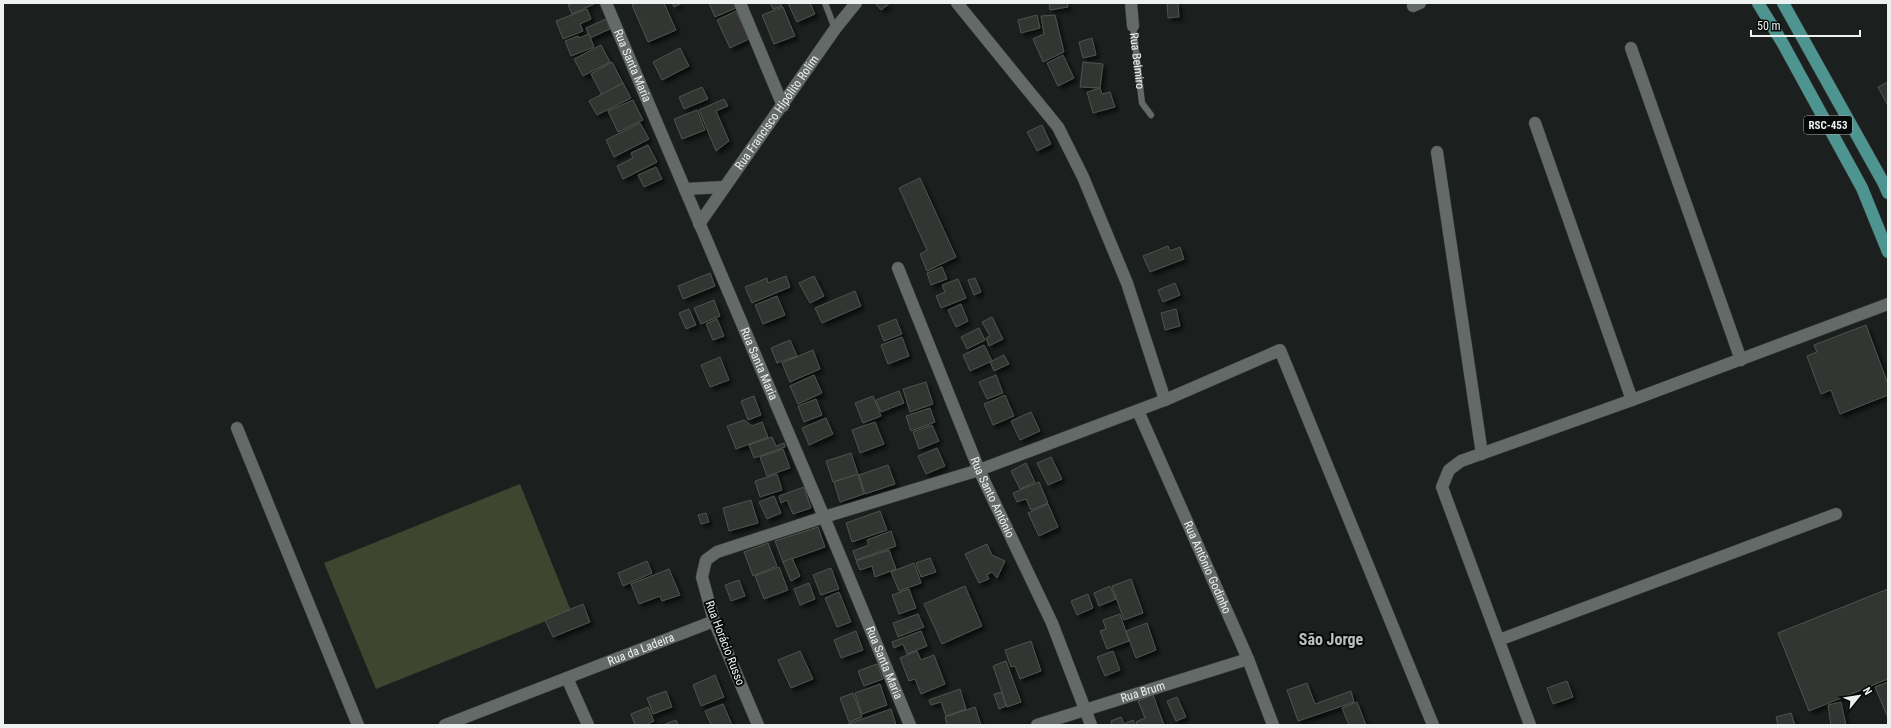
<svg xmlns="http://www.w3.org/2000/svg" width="1891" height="728" font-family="'Roboto Condensed',sans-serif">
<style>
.green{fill:#3e4630}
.building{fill:#313531;stroke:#4f534f;filter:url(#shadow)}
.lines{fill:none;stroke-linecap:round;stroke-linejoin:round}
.lane-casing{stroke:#393d3b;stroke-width:7}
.street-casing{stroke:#393d3b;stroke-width:13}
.primary-casing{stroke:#393d3b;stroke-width:13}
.lane{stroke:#646a67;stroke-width:6}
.street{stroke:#646a67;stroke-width:12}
.primary{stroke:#4e9490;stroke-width:12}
.labels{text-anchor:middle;stroke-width:4;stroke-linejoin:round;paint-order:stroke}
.shield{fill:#070908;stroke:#a8abaa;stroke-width:1}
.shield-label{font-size:11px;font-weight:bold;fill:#edf1ef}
.street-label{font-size:12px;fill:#edf1ef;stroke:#070908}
.district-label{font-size:16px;font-weight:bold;fill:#b9c0bd;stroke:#070908}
</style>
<defs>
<filter id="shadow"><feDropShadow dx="3.5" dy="3.5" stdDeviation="2" flood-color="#0009"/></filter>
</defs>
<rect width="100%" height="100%" fill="#1b201e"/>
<!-- green -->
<polygon class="green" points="520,484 571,611 376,689 324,563"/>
<!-- building -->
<g class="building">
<polygon points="573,3 594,3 594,4 572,14 568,5"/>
<polygon points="636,3 664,3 676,30 648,42 632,5"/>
<polygon points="672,3 682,3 674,7"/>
<polygon points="709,3 736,3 738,7 715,17"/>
<polygon points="770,3 780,3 782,6 773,9"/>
<polygon points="788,3 810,3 815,14 797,22"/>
<polygon points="875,3 890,3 881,10"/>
<polygon points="1049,3 1067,3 1068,7 1050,10"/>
<polygon points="1167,3 1178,3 1179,17 1168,18"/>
<polygon points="783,7 795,36 774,44 762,15"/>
<polygon points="587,9 591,19 580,24 583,31 563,39 556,21"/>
<polygon points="736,11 749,39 730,48 717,20"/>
<polygon points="1037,15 1040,28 1021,33 1018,20"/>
<polygon points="1055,15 1064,52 1043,62 1033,39 1044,34 1041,16"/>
<polygon points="606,19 610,29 590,38 586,28"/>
<polygon points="589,34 594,47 571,56 565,41 578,36 579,38"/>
<polygon points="1092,38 1096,55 1083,58 1079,42"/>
<polygon points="601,45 610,62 583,76 574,59"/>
<polygon points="680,48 689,66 662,80 653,62"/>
<polygon points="1063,55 1074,78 1058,86 1047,63"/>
<polygon points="612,62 623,83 602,95 591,74"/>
<polygon points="1083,62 1103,64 1100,88 1080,87"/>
<polygon points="1888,82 1888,106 1878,87"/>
<polygon points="623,83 631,98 597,115 589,101"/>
<polygon points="702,87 708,99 684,109 679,97"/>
<polygon points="1100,88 1102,94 1110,92 1115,107 1093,113 1087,92"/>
<polygon points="724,99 728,106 716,111 729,141 716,151 699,110"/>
<polygon points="633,100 643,120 618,132 608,111"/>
<polygon points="697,110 705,130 682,139 674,119"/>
<polygon points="640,123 649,139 614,157 606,140"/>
<polygon points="1042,125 1051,144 1037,151 1027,132"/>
<polygon points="648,145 657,162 623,179 617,166 633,158 631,153"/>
<polygon points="656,167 662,179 644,187 638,175"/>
<polygon points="920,178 956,257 927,271 920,254 927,250 899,188"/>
<polygon points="1168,246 1170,251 1180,247 1184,259 1150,272 1143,256"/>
<polygon points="942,267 947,279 931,285 927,273"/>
<polygon points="710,273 715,286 683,299 678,286"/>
<polygon points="786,276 790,287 752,303 745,287 767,278 768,283"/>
<polygon points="814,276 824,296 810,303 799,283"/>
<polygon points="975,278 981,292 974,295 968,280"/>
<polygon points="958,279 966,298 941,308 936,296 945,292 942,285"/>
<polygon points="1175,283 1180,295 1163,302 1158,290"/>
<polygon points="855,291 861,306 822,323 815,308"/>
<polygon points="777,296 785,315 763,324 755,305"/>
<polygon points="714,300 720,316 701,324 694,308"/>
<polygon points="961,304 968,321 956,327 948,310"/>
<polygon points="689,309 696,325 686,329 679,313"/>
<polygon points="1176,309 1180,326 1165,330 1161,313"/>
<polygon points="992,317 1003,339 989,346 986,338 990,336 982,322"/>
<polygon points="717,319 724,336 713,340 706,324"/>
<polygon points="896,319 902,334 884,341 878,326"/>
<polygon points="1866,325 1888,384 1888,395 1840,414 1831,390 1821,394 1807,356 1817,352 1814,345"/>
<polygon points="979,328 985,340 967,349 961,337"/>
<polygon points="902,337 909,356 888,364 881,345"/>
<polygon points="790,340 797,356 777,363 771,348"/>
<polygon points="984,345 992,361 970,371 963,355"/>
<polygon points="813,350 820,369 790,382 782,363"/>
<polygon points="1004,355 1009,364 994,371 990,362"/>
<polygon points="720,357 729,380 710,387 701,365"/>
<polygon points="814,375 822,393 798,404 790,386"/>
<polygon points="996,375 1003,393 987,399 979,382"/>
<polygon points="926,382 933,404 910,412 903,389"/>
<polygon points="899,391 904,403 881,412 876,400"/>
<polygon points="1005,395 1014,416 993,425 984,404"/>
<polygon points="754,396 761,415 748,420 741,401"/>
<polygon points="873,396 881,416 863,423 855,403"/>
<polygon points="816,399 822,415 804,422 798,406"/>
<polygon points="930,408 935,422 911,431 906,416"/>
<polygon points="1031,412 1040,431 1020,440 1011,421"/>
<polygon points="826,418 833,434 809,445 802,428"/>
<polygon points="744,420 752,426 762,422 768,437 736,449 727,426"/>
<polygon points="875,422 884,444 860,453 852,430"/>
<polygon points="932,425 939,441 919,449 913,432"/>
<polygon points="772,437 776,446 784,443 785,447 754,458 749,445"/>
<polygon points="937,448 945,466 926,474 918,456"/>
<polygon points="783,449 790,468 767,476 760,457"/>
<polygon points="851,453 858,474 833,482 826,461"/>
<polygon points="1051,457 1062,479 1048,485 1037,463"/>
<polygon points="1026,463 1035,482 1020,489 1011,471"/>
<polygon points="888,465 895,484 865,494 859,475"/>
<polygon points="777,474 782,490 760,497 755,481"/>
<polygon points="858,474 864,494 840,502 834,482"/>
<polygon points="1039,482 1048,503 1031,510 1026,499 1017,502 1013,493"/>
<polygon points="804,487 811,508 793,514 787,500 781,503 779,496"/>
<polygon points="774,496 781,513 767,519 759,502"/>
<polygon points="751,500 758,523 729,531 723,508"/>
<polygon points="1048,504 1058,527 1039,536 1028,513"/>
<polygon points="880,511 887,530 852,542 846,523"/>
<polygon points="706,513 709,522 701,524 698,515"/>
<polygon points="818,527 825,547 783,562 775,541"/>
<polygon points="891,531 896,546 856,560 853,551 869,545 867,540"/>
<polygon points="768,543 777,566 753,576 744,552"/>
<polygon points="987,544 992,555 1005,561 997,578 992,572 987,575 989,579 979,583 965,554"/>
<polygon points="889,550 896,569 875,577 872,566 860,570 856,561"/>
<polygon points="792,558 800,576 791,581 783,562"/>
<polygon points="930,558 936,572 921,577 916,563"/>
<polygon points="647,561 652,573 623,586 618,573"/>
<polygon points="914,563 921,583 899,591 891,572"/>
<polygon points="779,567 788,590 764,599 755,576"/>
<polygon points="831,568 839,589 821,595 813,575"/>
<polygon points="669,569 680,595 662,601 660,596 639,604 631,584"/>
<polygon points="1131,579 1143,613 1124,620 1112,586"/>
<polygon points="739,580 745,596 731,601 725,585"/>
<polygon points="809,583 815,599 800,605 794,589"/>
<polygon points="965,586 982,626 942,644 924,604"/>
<polygon points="1110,586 1116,599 1099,606 1094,593"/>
<polygon points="909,589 916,608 899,614 892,595"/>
<polygon points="1888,589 1888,679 1809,711 1778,633"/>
<polygon points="839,592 851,622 837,627 825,598"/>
<polygon points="1088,594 1093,608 1077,615 1071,601"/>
<polygon points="583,604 590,622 553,637 545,620"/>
<polygon points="918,614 924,627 898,637 893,623"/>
<polygon points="1120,614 1129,641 1107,649 1100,631 1106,629 1103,620"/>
<polygon points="1147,623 1156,650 1136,658 1126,631"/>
<polygon points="856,631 863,650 841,658 834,640"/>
<polygon points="921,631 927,646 907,654 903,644 894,648 892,642"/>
<polygon points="1031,641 1041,671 1020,679 1015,666 1011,667 1005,650"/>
<polygon points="800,651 813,679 791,688 778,660"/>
<polygon points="917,651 921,660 934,655 945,684 921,694 915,679 909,681 900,658"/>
<polygon points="1113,651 1120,670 1105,676 1097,657"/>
<polygon points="1006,661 1021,702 1007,707 993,666"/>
<polygon points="877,664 883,679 864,686 858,671"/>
<polygon points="715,675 724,697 701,706 693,685"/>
<polygon points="1567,681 1573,697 1553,704 1547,688"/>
<polygon points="1888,682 1888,718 1875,687"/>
<polygon points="1307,683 1315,704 1351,691 1354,702 1298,721 1287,690"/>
<polygon points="880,684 887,705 862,714 855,693"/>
<polygon points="960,689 966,709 946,716 941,702 931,705 929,700"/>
<polygon points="666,691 672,707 653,714 647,698"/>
<polygon points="1002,692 1006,706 999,709 994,694"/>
<polygon points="853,693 862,717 849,722 840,698"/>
<polygon points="1153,695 1164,725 1137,725 1136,722 1145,718 1138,701"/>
<polygon points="1177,697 1186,717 1176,721 1167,701"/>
<polygon points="1357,702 1366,725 1349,725 1342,708"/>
<polygon points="1841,702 1846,725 1831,725 1828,705"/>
<polygon points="723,704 732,725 711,725 705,711"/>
<polygon points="648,707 654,721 645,725 635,725 631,714"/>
<polygon points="975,707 981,725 947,725 945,717"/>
<polygon points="891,709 896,725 845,725"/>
<polygon points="1791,713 1795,725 1778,725 1776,717"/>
<polygon points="1121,717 1124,724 1133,720 1135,725 1112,725 1111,721"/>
<polygon points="676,720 678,725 663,725"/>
</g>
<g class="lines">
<!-- lane casing -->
<g class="lane-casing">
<g id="lane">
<polyline points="825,3 835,29"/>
<path id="s1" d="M 1133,26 L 1142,103 L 1151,115"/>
</g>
</g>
<!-- street casing -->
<g class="street-casing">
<g id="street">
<path id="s2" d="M 606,3 L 824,517 L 910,725"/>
<polyline points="740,3 783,106"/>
<polyline points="957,3 1058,127 1083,177 1127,283 1165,400"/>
<polyline points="1131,3 1133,26"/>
<polyline points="1413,6 1420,3"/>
<polyline points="1631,48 1741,360"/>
<polyline points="1535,123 1632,400"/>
<polyline points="1437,152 1482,454"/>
<polyline points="685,189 724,187"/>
<path id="s3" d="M 699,224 L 835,29 L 856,3"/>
<path id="s4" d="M 898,268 L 979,470 L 1052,623 L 1091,725"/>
<path id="s5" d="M 1138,411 L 1248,659 L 1273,725"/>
<polyline points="237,428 358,725"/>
<polyline points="1499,640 1836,514"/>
<polyline points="567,678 588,725"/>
<path id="s6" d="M 445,725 L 714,621"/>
<polyline points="758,725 714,621 702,577 706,560 717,552 824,517 979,470 1165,400 1280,350 1433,725"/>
<path id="s7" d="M 1037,725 L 1248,659"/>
<polyline points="1530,725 1442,487 1449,470 1461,461 1632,400 1888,304"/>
</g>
</g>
<!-- primary casing -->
<g class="primary-casing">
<g id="primary">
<polyline points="1758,3 1782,42 1862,188 1888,252"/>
<polyline points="1783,3 1883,182 1888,193"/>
</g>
</g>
<!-- lane -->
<use href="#lane" class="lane"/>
<!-- street -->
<use href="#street" class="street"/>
<!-- primary -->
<use href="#primary" class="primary"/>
</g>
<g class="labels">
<!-- shield labels -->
<rect class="shield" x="1804" y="116" width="48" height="18" rx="3"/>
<g class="shield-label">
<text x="1828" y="129">RSC-453</text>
</g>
<!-- street labels -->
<g class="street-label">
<text dy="4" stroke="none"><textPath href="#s1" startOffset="35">Rua Belmiro</textPath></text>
<text dy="4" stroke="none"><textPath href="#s2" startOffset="68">Rua Santa Maria</textPath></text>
<text dy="4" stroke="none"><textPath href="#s3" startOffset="136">Rua Francisco Hipólito Rolim</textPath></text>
<text dy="4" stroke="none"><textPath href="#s2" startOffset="392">Rua Santa Maria</textPath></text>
<text dy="4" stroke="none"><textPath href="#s4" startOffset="248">Rua Santo Antônio</textPath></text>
<text dy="4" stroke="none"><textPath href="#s5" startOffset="171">Rua Antônio Godinho</textPath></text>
<text transform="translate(725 643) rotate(69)" y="4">Rua Horácio Russo</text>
<text dy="4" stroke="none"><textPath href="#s6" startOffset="210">Rua da Ladeira</textPath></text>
<text dy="4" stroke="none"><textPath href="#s2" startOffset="716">Rua Santa Maria</textPath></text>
<text dy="4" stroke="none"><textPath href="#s7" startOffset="111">Rua Brum</textPath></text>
</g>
<!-- district labels -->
<g class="district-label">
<text x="1331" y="645">São Jorge</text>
</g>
</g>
<!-- border -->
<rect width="1891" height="728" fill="none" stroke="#edf1ef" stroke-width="8"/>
<!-- north arrow -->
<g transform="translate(1859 696) rotate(60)" stroke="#070908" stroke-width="3" paint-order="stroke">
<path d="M0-3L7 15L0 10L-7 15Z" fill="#edf1ef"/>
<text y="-6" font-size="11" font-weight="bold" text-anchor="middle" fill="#edf1ef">N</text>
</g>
<!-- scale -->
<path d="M1751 30v6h109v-6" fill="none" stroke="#edf1ef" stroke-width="2"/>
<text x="1757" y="30" font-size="12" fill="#edf1ef" stroke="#070908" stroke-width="3" paint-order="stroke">50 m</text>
</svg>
